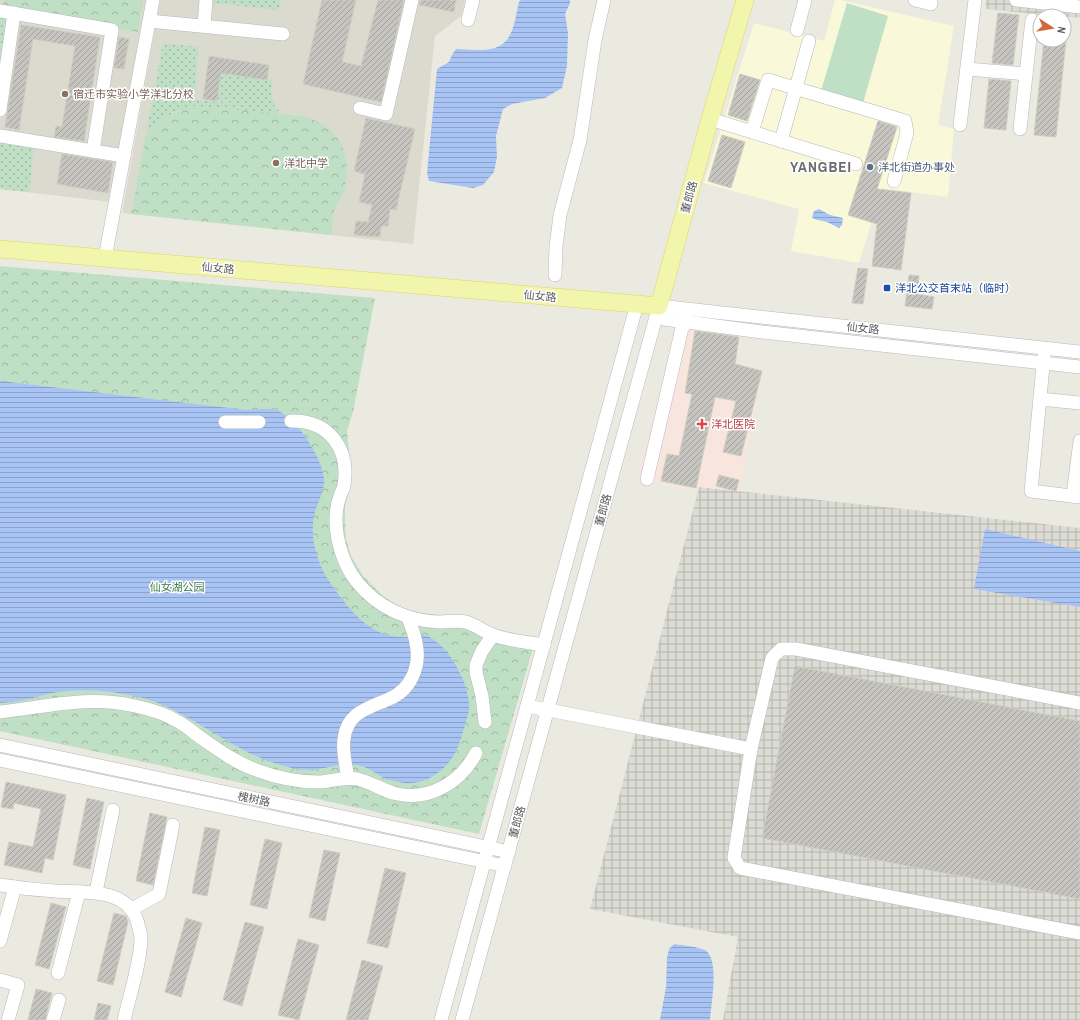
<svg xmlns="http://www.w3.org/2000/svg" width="1080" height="1020" font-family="'Archivo Narrow','Noto Sans SC',sans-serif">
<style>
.commercial{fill:#f9f8d8}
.industrial{fill:url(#industrial-grid)}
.education{fill:#dadacf}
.medical{fill:#f7e5de}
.grass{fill:url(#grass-dots)}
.park{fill:url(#park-crowns)}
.pitch{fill:#c0e0c6}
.water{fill:url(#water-rules)}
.building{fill:url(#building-hatch);stroke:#cecdc0}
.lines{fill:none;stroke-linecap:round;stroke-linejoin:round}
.minor-casing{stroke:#b7b7bc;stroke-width:14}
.major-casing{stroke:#e0d565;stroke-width:18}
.minor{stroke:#fff;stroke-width:13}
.major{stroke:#f2f5ac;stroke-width:17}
.education-dot{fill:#8d6e63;stroke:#fff;stroke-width:1.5}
.service-dot{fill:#5c6f8a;stroke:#fff;stroke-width:1.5}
.transit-dot{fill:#1a4fb4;stroke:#fff;stroke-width:1.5}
.health-dot{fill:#e0444e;stroke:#fff;stroke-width:1.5}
.labels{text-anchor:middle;stroke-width:3;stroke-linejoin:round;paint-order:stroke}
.education-label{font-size:11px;fill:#785e54;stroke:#fff;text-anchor:start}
.service-label{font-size:11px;fill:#4e5e75;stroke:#fff;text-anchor:start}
.street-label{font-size:11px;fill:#5a5b60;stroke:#fff}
.transit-label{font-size:11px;fill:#164399;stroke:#fff;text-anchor:start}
.health-label{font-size:11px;fill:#be3a42;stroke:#fff;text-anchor:start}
.park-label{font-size:11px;fill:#3d7c4c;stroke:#fff}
.district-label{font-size:15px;font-weight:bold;letter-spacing:1px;fill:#6b6d72;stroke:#fff}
</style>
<defs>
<pattern id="industrial-grid" width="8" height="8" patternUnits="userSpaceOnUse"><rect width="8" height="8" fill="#dcdcd5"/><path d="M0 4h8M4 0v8" fill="none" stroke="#b5b5b0"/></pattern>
<pattern id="grass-dots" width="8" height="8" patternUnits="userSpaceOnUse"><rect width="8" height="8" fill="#c0e0c6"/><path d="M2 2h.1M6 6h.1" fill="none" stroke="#9fb9a4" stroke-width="1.8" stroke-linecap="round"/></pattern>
<pattern id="park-crowns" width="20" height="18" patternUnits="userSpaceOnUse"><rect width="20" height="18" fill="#c0e0c6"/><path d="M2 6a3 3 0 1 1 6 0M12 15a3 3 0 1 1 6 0" fill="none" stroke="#9fb9a4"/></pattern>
<pattern id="water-rules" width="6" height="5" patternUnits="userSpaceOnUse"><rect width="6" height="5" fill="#a8c4f4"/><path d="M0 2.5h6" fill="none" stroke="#8ca2c9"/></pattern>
<pattern id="building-hatch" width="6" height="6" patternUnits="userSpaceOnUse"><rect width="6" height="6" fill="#c6c4be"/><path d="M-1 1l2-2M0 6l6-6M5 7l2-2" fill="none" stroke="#a4a29e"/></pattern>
</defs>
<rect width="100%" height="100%" fill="#ebeae1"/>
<!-- commercial -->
<polygon class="commercial" points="835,0 840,0 954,26 938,125 954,129 948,197 882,188 859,263 791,251 799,209 704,183 754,23 824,41"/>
<!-- industrial -->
<g class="industrial">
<polygon points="986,0 1080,0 1080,18 985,9"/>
<polygon points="699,487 1080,528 1080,1020 723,1020 738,937 590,909"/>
</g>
<!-- education -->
<g class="education">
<polygon points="0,0 147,0 111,202 0,189"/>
<polygon points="160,0 465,0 461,16 435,36 413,244 122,213"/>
</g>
<!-- medical -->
<polygon class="medical" points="677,325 739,334 735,364 762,371 740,491 699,487 680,488 638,478"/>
<!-- grass -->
<g class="grass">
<polygon points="210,0 280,0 279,9 275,10 213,3"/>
<polygon points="0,16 7,17 0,63"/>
<polygon points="163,43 198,47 195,98 198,100 259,106 217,101 221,73 267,80 272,79 271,93 275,105 273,108 276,108 279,111 279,114 194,106 174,112 162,120 150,131 145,140"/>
<polygon points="0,141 34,147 29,192 0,189"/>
</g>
<!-- park -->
<g class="park">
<polygon points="4,0 143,0 138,32 2,9"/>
<path d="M 194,106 L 302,116 C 306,117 312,119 316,121 C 345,135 353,165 343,194 C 341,200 336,205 334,210 C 332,218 332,228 332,235 L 131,214 L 145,140 C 156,121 173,111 194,106 Z"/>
<polygon points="0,266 375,298 353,412 347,431 351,471 349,491 345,506 345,520 346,539 351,556 364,577 384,597 404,609 421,613 440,615 467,615 491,628 536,638 479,834 0,731"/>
</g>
<!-- pitch -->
<polygon class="pitch" points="847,3 888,16 863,103 821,91"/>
<!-- water -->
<g class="water">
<path d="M 521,0 L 570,0 L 570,3 L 565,14 L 568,33 L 567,66 L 562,88 L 545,98 L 512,104 L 503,109 L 496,136 L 497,157 L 494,172 L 483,185 L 473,188 L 429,181 L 427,173 L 437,69 L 449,62 L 452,55 L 456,49 C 464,49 471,50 478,50 C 513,51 513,28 519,2 Z"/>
<polygon points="819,209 830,215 843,218 842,225 839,228 827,222 814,219 812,217 814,211"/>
<path d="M 0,381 L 246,410 C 255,410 266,408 275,410 C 295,414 323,459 324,479 C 325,489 318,502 315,512 C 309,535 316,561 329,581 C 340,597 355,618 372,628 C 382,635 396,638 409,637 C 413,636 418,634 423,635 C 447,639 475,691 468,714 C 465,725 460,745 454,755 C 446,769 428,783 411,783 C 404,784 394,781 387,779 C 378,776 370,768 361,766 C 347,762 331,767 318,769 C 304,772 287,767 275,763 C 225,748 186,707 135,696 C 109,690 79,688 52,693 C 43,695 34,698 24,700 C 16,702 8,702 0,703 Z"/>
<polygon points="985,529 1080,551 1080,607 974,589"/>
<path d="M 674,944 C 682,945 698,947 705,950 C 720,959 711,1004 710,1020 L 660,1020 L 666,987 L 667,958 L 669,949 Z"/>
</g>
<!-- building -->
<g class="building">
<polygon points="322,0 356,0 342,62 361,66 378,0 404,0 381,102 303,84"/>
<polygon points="420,0 456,0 454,12 419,5"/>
<polygon points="998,13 1019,15 1013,65 992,63"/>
<polygon points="21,25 100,37 84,141 54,137 56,126 62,127 75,46 33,39 19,130 5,127"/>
<polygon points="119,37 129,39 124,69 114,68"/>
<polygon points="1044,40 1066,40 1056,137 1034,135"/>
<polygon points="209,56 269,65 267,80 221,73 217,101 203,99"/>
<polygon points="740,74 760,80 747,121 728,115"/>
<polygon points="989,79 1011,81 1006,130 984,128"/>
<polygon points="366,118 415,129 396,210 390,209 388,226 381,226 380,237 354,235 356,221 368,222 372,205 359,202 365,174 354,171"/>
<polygon points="878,121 897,127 877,189 911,193 901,270 872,266 877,224 848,215"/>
<polygon points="722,135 745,142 731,188 708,181"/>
<polygon points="62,154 113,162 108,193 57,184"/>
<polygon points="858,268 868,269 863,304 852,303"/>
<polygon points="909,275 919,276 917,294 934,297 932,309 905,306"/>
<polygon points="695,331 739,337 735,364 762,371 741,456 723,452 736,401 715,397 696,488 661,481 667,454 679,456 692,394 685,393"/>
<polygon points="719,475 739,480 736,491 716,486"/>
<polygon points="795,666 1080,721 1080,899 762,838"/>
<polygon points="6,782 66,795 53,860 45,858 42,873 4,865 9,842 33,847 41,809 14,803 13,809 1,807"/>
<polygon points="87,798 104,802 90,869 73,865"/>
<polygon points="150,813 167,817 153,885 136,881"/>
<polygon points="205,827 220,830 207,896 192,893"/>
<polygon points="265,839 282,843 267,909 250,905"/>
<polygon points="324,850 340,853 325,921 309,917"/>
<polygon points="385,868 406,873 388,948 367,943"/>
<polygon points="51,903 66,907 49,969 35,965"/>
<polygon points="114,913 126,916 128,922 113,985 97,981"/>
<polygon points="186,918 202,923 181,997 165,992"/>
<polygon points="245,922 264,927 242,1006 223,1000"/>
<polygon points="298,939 319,945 299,1020 278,1015"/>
<polygon points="362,960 383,966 368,1020 346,1020"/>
<polygon points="36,989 52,993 45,1020 28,1020"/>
<polygon points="98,1003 111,1006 107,1020 94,1020"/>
</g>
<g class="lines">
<!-- minor casing -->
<g class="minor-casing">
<g id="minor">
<polyline points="915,0 931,4 931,0"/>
<polyline points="1016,0 1080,7"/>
<polyline points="0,11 112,30 93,151"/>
<polyline points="468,20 473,0"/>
<polyline points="149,21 283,34"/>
<polyline points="204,26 206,0"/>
<polyline points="797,30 805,0"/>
<polyline points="967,69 1026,74"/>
<polyline points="360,108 386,114 412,0"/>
<polyline points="0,110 14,13"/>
<polyline points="710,119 856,164"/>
<polyline points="960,125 975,0"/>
<polyline points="1020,129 1032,20"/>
<polyline points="752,132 768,80 905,121 907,133 894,181"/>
<polyline points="0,136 124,156"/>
<polyline points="781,141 809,41"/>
<polyline points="105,258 153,0"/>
<polyline points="555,275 556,247 560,215 580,140 595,40 604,0"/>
<polyline points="664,319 762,332 1080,367"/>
<polyline points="1044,356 1031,491 1080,497"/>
<polyline points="1040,399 1080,403"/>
<path d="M 291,421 C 329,420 350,449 344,485 C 344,489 341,492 340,496 C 337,504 336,513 336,520 C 336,541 344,566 357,582 C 377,607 407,621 439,622 C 446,622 460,620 466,622 C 476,625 484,632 493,635 C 509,641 527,642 544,645"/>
<polyline points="225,422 259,422"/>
<polyline points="647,479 682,328 687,322 687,315"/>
<polyline points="1073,496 1080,441"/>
<polyline points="1080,703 796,649 781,649 772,658 751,749 734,858 740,868 1080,933"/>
<polyline points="527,706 751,749"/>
<path d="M 0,712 C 47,707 87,695 135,706 C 149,709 164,713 177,721 C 187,726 195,734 204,740 C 221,752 237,763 256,770 C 275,777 298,782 319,782 C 332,781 344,777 357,779 C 371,782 383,791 397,794 C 430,801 461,782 476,753"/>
<polyline points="485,722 482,696 476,672 476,665 482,651 493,635"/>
<polyline points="0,745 509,852"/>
<polyline points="0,760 505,866"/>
<path d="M 348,778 C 346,765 342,752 344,739 C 347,712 369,708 389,699 C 411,690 421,666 416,643 C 415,635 411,626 408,617"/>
<path d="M 0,885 C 18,888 36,890 55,891 C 85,893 129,887 138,924 C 139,929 141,934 141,939 C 140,965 130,994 124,1020"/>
<polyline points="96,892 113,810"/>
<polyline points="132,909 159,894 173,825"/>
<polyline points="0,941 15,887"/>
<polyline points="58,973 79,892"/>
<polyline points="0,980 18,985 8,1020"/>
<polyline points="53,1020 59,1000"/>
<polyline points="441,1020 637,304"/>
<polyline points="462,1020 659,306 1080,352"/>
</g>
</g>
<!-- major casing -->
<g class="major-casing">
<polyline id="major" points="0,249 659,306 710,119 745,0"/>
</g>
<!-- minor -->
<use href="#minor" class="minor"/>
<!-- major -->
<use href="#major" class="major"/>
</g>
<!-- markers -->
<g class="education-dot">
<circle cx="65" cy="94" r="4"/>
<circle cx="276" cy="163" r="4"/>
</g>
<circle class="service-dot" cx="870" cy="167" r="4"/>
<rect class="transit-dot" x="883" y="284" width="8" height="8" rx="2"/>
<path class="health-dot" d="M700 418h4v4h4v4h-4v4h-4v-4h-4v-4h4z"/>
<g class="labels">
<!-- education labels -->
<g class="education-label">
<text x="73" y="98">宿迁市实验小学洋北分校</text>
<text x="284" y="167">洋北中学</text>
</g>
<!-- service labels -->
<g class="service-label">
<text x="878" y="171">洋北街道办事处</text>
</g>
<!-- street labels -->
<g class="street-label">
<text transform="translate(689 197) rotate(-75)" y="4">董郎路</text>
<text transform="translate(218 268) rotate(5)" y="4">仙女路</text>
<text transform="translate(540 296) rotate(5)" y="4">仙女路</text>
<text transform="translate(863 328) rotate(6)" y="4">仙女路</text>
<text transform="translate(603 510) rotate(-75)" y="4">董郎路</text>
<text transform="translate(254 799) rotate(12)" y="4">槐树路</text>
<text transform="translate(517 822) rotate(-75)" y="4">董郎路</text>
</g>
<!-- transit labels -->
<g class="transit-label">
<text x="895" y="292">洋北公交首末站（临时）</text>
</g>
<!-- health labels -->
<g class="health-label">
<text x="711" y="428">洋北医院</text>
</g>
<!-- park labels -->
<g class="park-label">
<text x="177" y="591">仙女湖公园</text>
</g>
<!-- district labels -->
<g class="district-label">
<text x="821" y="172">YANGBEI</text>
</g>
</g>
<!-- north arrow -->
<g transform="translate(1052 28) rotate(102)"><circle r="19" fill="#ffffff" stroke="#bdbdbf"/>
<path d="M0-3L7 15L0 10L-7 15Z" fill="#d3673e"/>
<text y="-6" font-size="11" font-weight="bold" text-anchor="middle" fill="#5a5b60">N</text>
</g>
</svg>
